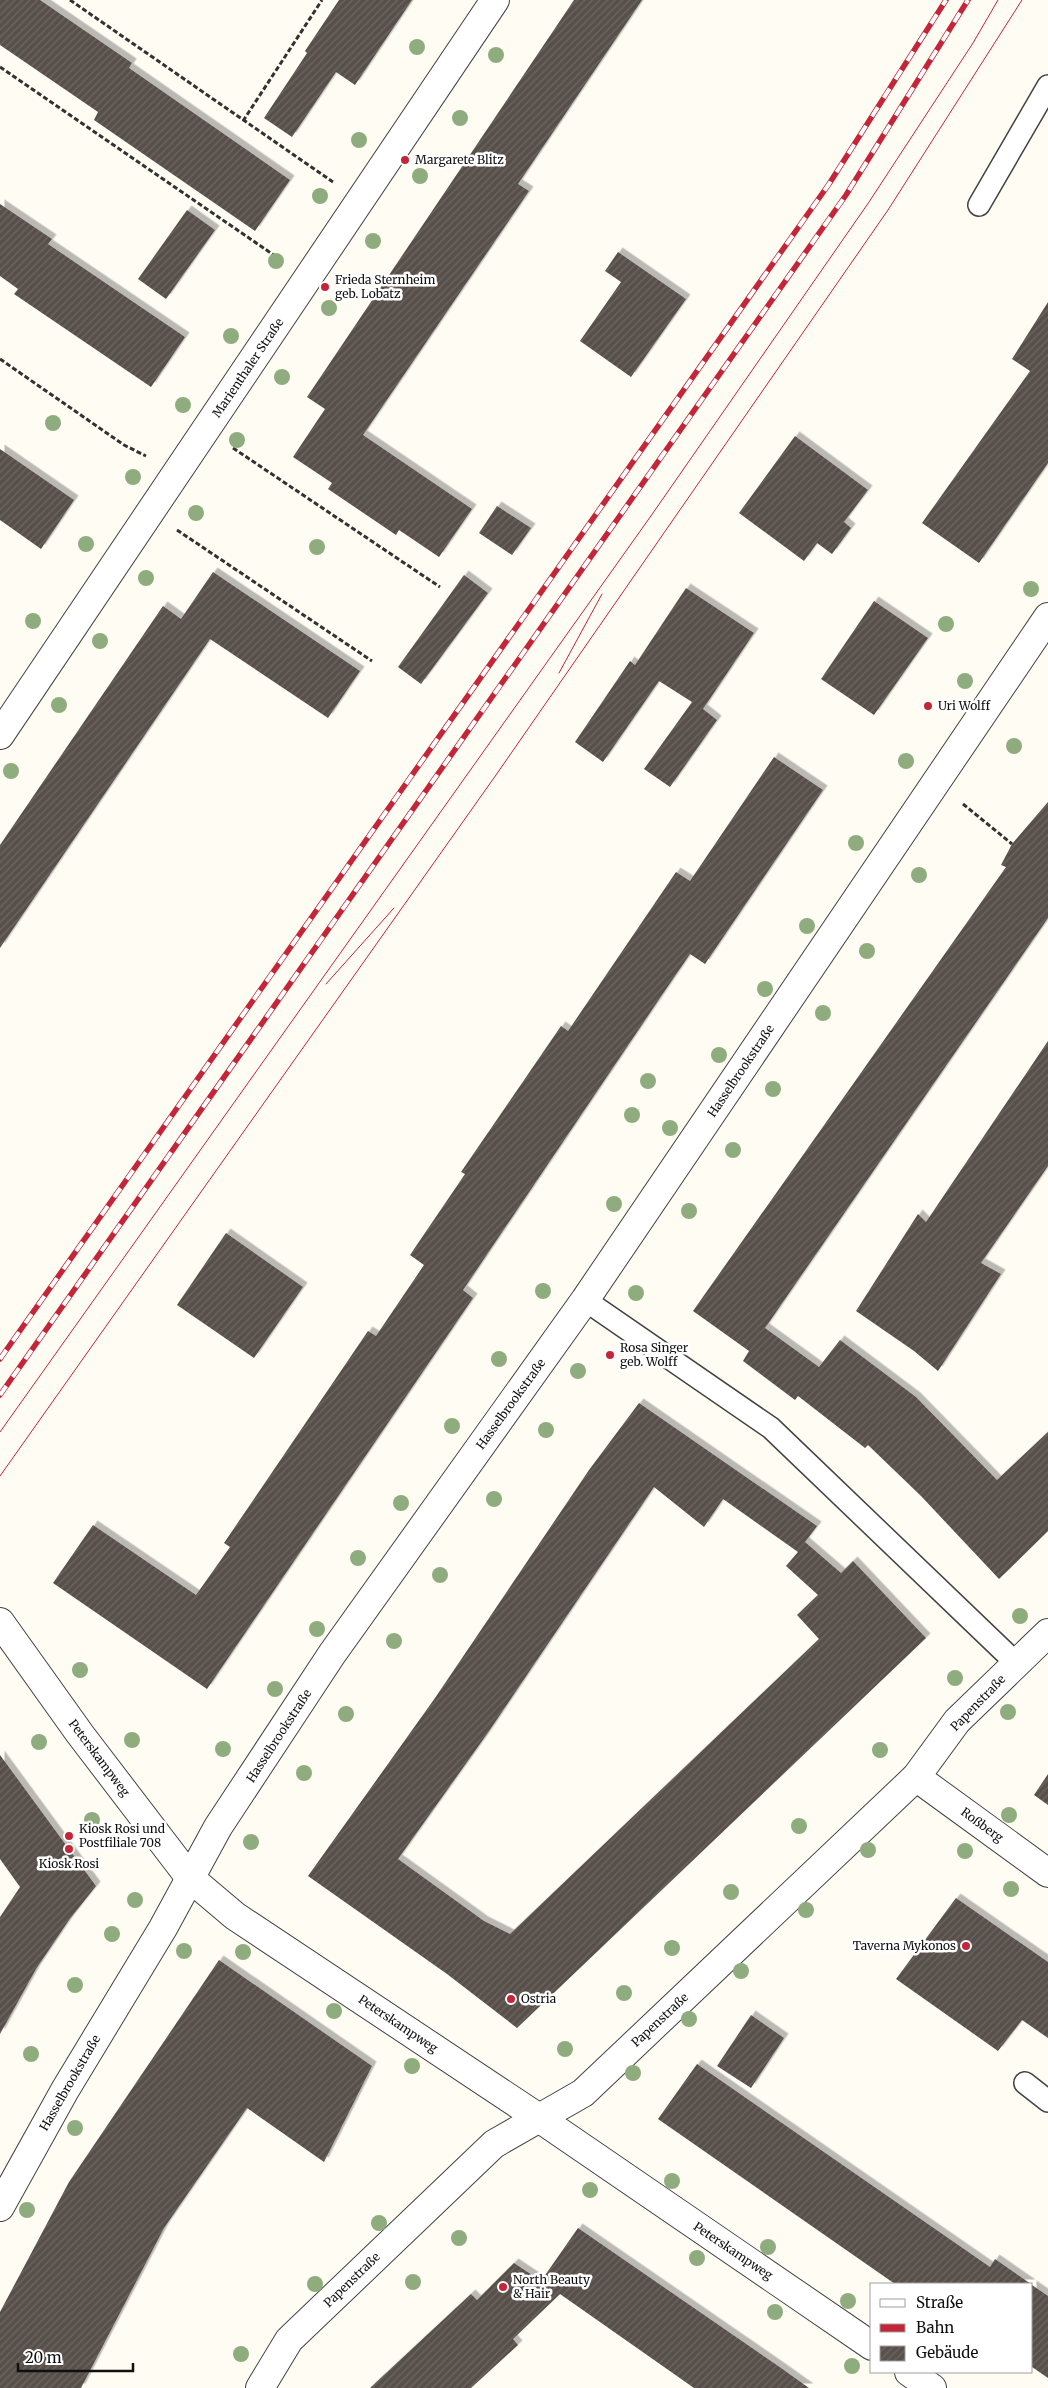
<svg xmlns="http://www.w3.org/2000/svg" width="1048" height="2388" font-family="Merriweather,serif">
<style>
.building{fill:url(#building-hatch);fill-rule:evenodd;filter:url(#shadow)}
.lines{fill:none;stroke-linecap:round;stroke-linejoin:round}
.service-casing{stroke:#434343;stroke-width:24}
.minor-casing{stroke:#434343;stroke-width:30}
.tertiary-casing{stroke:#434343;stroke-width:30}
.path{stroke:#323232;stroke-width:3;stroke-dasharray:5 2.5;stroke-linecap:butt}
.service{stroke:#fff;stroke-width:21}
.minor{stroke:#fff;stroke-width:28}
.tertiary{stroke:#fff;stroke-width:28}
.tram{stroke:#c32539;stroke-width:1}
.rail-casing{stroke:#c32539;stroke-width:5.5}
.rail{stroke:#fff;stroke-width:4;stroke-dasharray:11;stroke-linecap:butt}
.tree{fill:#8fac7e}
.poi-dot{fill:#c32539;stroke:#fff;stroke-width:2}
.labels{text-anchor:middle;stroke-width:5;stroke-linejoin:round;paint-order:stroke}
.poi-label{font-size:12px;fill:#101010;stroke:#fff;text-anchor:start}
.street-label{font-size:12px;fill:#101010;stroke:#fff}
</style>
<defs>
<pattern id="building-hatch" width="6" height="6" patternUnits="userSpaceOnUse" patternTransform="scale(1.25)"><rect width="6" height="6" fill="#59504c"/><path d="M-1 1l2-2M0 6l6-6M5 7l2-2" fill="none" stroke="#6c6561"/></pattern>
<filter id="shadow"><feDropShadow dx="4.5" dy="-4.5" stdDeviation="0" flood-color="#0004"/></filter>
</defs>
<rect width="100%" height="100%" fill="#fffcf4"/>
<!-- building -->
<g class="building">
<polygon points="0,0 40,0 132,63 129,68 290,180 255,231 94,120 98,112 0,45"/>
<polygon points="339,0 412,0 355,85 336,72 292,137 264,118 307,53 305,51"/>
<polygon points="574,0 642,0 518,184 529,191 363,435 472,509 439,557 399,530 396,535 328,489 332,483 293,457 325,409 307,397"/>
<polygon points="0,204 52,239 48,244 185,337 151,387 14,294 18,289 0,276"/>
<polygon points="187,210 215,230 166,299 138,279"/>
<polygon points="618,252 686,299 631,377 580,341 621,282 605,271"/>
<polygon points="1048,302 1048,463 979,563 922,523 1030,371 1012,359"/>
<polygon points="795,436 868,490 844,522 851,528 832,554 817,543 804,561 739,513"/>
<polygon points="0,449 74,500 41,549 0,520"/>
<polygon points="497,506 531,528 512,555 479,533"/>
<polygon points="213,572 360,671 328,718 210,639 0,948 0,845 163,606 181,619"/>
<polygon points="464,575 488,593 421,684 398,667"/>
<polygon points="686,588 754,633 703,709 717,720 670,787 644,769 692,702 659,681 603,762 575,742 630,661 635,665"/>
<polygon points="874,601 928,638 874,715 821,679"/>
<polygon points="774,757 823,790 705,964 690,954 664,992 463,1290 473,1298 207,1689 53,1583 93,1525 196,1595 230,1547 224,1543 368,1331 376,1336 424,1265 410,1255 465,1174 461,1172 561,1026 568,1031 676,872 690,881"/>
<polygon points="1048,802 1048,918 765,1328 819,1367 840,1340 916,1397 997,1480 1048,1432 1048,1531 999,1579 921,1496 868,1445 865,1448 798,1396 795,1400 743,1361 749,1351 693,1311 1006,867 1001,865 1012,844"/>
<polygon points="1048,1041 1048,1166 981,1263 1001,1274 938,1371 914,1351 856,1311 918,1214 926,1222"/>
<polygon points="226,1233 303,1287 254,1358 177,1305"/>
<path d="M 639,1403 L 817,1526 L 805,1542 L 841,1573 L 853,1561 L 926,1638 L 517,2028 L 447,1974 L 308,1876 L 435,1698 L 589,1470 ZM 654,1487 L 704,1527 L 723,1499 L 798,1552 L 786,1566 L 818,1595 L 797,1615 L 819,1639 L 510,1934 L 484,1921 L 398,1859 L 487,1734 Z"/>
<polygon points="0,1755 96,1886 69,1920 36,1969 0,2034 0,1917 20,1887 0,1859"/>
<polygon points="1048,1774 1048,1805 1034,1795"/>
<polygon points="956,1898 1048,1962 1048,2038 1022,2020 998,2051 896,1979"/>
<polygon points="219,1960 372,2066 324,2162 247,2108 164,2228 81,2388 0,2388 0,2312 69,2182"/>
<polygon points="751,2015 784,2038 751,2088 717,2066"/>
<polygon points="697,2064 990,2267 995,2259 1031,2284 895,2284 658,2119"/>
<polygon points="578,2228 781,2368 809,2388 694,2388 560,2294 513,2339 518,2345 471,2388 370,2388 471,2294 477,2300 514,2263 541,2281"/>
<polygon points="1032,2285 1048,2296 1048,2378 1032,2367"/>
</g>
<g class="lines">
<!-- service casing -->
<g class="service-casing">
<g id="service">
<polyline points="979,205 1048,86"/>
<polyline points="585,1300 771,1428 1017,1664"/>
<polyline points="1025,2083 1048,2101"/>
</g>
</g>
<!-- minor casing -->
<g class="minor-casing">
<g id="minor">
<polyline points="0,735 495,0"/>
<polyline points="0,1622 80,1734 190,1878 235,1916 539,2118 872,2346"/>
<polyline points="916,1777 1048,1873"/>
<polyline points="909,2372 932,2388"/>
<polyline points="260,2388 289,2340 494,2144 583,2093 916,1777 957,1721 1048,1633"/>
</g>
</g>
<!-- tertiary casing -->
<g class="tertiary-casing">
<polyline id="tertiary" points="0,2207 65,2090 163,1928 218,1827 332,1654 585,1300 1048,617"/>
</g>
<!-- path -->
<g class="path">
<polyline points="70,0 333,182"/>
<polyline points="0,67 281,260"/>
<polyline points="243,121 322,0"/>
<polyline points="0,359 124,445 146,456"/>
<polyline points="233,448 440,587"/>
<polyline points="177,530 372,661"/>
<polyline points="963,804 1012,844"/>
</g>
<!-- service -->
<use href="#service" class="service"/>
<!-- minor -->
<use href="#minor" class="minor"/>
<!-- tertiary -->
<use href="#tertiary" class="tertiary"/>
<!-- tram -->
<g class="tram">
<polyline points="559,673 602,594"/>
<polyline points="326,984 394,908"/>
<polyline points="0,1432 653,513 869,202 973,43 998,0"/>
<polyline points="0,1476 496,775 888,210 1022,0"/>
</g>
<!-- rail casing -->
<g class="rail-casing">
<g id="rail">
<polyline points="0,1359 829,184 946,0"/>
<polyline points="0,1395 846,195 968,0"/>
</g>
</g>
<!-- rail -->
<use href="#rail" class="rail"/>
</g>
<!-- trees -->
<g class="tree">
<circle cx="417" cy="47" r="8"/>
<circle cx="496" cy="55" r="8"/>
<circle cx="460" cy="118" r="8"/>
<circle cx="359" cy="140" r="8"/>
<circle cx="420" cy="176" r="8"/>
<circle cx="320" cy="196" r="8"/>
<circle cx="373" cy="241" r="8"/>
<circle cx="276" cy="261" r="8"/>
<circle cx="329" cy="308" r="8"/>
<circle cx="231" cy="336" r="8"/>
<circle cx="282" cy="377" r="8"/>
<circle cx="183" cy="405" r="8"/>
<circle cx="53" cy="423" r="8"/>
<circle cx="237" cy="440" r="8"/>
<circle cx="133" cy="477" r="8"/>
<circle cx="196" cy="513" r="8"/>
<circle cx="86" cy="544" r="8"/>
<circle cx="317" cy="547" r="8"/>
<circle cx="146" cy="578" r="8"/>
<circle cx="1031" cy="589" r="8"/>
<circle cx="33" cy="621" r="8"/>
<circle cx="946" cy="624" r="8"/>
<circle cx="100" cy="641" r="8"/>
<circle cx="965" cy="681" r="8"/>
<circle cx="59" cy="705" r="8"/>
<circle cx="1014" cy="746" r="8"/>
<circle cx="906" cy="761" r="8"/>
<circle cx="11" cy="771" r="8"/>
<circle cx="856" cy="843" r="8"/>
<circle cx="919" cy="875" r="8"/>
<circle cx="807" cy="926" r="8"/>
<circle cx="867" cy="951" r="8"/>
<circle cx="765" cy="989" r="8"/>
<circle cx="823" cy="1013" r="8"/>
<circle cx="719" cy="1055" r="8"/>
<circle cx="648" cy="1081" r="8"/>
<circle cx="773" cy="1089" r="8"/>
<circle cx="632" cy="1115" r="8"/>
<circle cx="670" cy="1128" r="8"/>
<circle cx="733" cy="1150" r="8"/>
<circle cx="614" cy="1204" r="8"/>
<circle cx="689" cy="1211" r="8"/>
<circle cx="543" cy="1291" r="8"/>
<circle cx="636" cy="1293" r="8"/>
<circle cx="499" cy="1359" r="8"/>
<circle cx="578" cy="1371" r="8"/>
<circle cx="452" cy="1426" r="8"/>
<circle cx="546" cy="1430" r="8"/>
<circle cx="494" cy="1499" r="8"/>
<circle cx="401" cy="1503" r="8"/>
<circle cx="358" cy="1558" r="8"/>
<circle cx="440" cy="1575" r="8"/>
<circle cx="1020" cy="1616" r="8"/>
<circle cx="317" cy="1629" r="8"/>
<circle cx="394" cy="1641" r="8"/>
<circle cx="80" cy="1670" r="8"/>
<circle cx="955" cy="1678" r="8"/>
<circle cx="275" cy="1689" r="8"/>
<circle cx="1008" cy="1712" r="8"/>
<circle cx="346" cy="1714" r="8"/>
<circle cx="132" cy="1740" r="8"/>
<circle cx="39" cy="1742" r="8"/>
<circle cx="223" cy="1749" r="8"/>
<circle cx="880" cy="1750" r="8"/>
<circle cx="304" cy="1773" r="8"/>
<circle cx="1009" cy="1815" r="8"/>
<circle cx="92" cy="1820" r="8"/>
<circle cx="799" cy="1826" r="8"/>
<circle cx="251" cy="1842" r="8"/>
<circle cx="868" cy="1850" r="8"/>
<circle cx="965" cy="1851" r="8"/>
<circle cx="1011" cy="1889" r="8"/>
<circle cx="731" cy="1892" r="8"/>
<circle cx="135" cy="1900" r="8"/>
<circle cx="806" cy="1910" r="8"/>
<circle cx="112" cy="1934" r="8"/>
<circle cx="672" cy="1948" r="8"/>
<circle cx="184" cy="1951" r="8"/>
<circle cx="243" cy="1952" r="8"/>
<circle cx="741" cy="1971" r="8"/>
<circle cx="75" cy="1985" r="8"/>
<circle cx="624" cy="1993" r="8"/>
<circle cx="334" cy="2011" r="8"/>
<circle cx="689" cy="2019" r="8"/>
<circle cx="565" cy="2049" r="8"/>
<circle cx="31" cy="2054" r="8"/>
<circle cx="412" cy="2066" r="8"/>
<circle cx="633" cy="2073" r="8"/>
<circle cx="75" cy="2128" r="8"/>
<circle cx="672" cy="2181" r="8"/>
<circle cx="590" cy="2190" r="8"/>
<circle cx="27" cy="2210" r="8"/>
<circle cx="379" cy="2223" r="8"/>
<circle cx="459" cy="2238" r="8"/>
<circle cx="768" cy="2247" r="8"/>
<circle cx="697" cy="2258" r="8"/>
<circle cx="413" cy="2282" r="8"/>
<circle cx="315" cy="2284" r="8"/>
<circle cx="848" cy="2301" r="8"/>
<circle cx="775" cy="2312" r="8"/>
<circle cx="241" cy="2354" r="8"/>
<circle cx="852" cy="2366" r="8"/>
</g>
<!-- markers -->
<g class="poi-dot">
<circle cx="405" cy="160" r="5"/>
<circle cx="325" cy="287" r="5"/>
<circle cx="928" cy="706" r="5"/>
<circle cx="610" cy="1355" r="5"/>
<circle cx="69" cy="1836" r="5"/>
<circle cx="69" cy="1849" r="5"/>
<circle cx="966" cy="1946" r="5"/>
<circle cx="511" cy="1999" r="5"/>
<circle cx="503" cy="2287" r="5"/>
</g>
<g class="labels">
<!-- poi labels -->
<g class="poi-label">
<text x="415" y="164">Margarete Blitz</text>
<text x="335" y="284">Frieda Sternheim<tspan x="335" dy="14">geb. Lobatz</tspan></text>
<text x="938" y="710">Uri Wolff</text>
<text x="620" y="1352">Rosa Singer<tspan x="620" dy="14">geb. Wolff</tspan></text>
<text x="79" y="1833">Kiosk Rosi und<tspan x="79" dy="14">Postfiliale 708</tspan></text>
<text x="69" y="1868" text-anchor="middle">Kiosk Rosi</text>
<text x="956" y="1950" text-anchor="end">Taverna Mykonos</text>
<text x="521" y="2003">Ostria</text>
<text x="513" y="2284">North Beauty<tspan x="513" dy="14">&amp; Hair</tspan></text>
</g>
<!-- street labels -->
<g class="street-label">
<text transform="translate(248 368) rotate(-56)" y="4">Marienthaler Straße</text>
<text transform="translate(741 1071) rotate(-56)" y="4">Hasselbrookstraße</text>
<text transform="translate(511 1404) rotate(-54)" y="4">Hasselbrookstraße</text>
<text transform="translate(978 1703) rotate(-46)" y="4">Papenstraße</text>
<text transform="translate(279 1736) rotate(-57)" y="4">Hasselbrookstraße</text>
<text transform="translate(99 1758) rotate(53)" y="4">Peterskampweg</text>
<text transform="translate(982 1825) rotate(36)" y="4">Roßberg</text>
<text transform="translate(660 2020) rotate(-43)" y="4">Papenstraße</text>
<text transform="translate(398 2024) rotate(34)" y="4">Peterskampweg</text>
<text transform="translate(70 2083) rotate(-60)" y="4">Hasselbrookstraße</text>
<text transform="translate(733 2251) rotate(34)" y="4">Peterskampweg</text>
<text transform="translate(352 2280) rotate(-44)" y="4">Papenstraße</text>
</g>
</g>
<!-- legend -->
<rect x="870" y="2283" width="162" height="90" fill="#ffffff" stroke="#9f9f9f"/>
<rect x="880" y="2299" width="25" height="8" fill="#ffffff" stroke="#9f9f9f"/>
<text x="916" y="2308" font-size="15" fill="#101010">Straße</text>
<rect x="880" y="2324" width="25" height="8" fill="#c32539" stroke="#9f9f9f"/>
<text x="916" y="2333" font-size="15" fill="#101010">Bahn</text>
<rect x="880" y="2346" width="25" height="15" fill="url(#building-hatch)" stroke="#9f9f9f"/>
<text x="916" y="2358" font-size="15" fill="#101010">Gebäude</text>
<!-- scale -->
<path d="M18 2363v8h115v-8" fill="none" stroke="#101010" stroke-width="2.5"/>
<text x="25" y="2363" font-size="15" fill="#101010" stroke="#ffffff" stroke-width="4" paint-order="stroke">20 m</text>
</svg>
